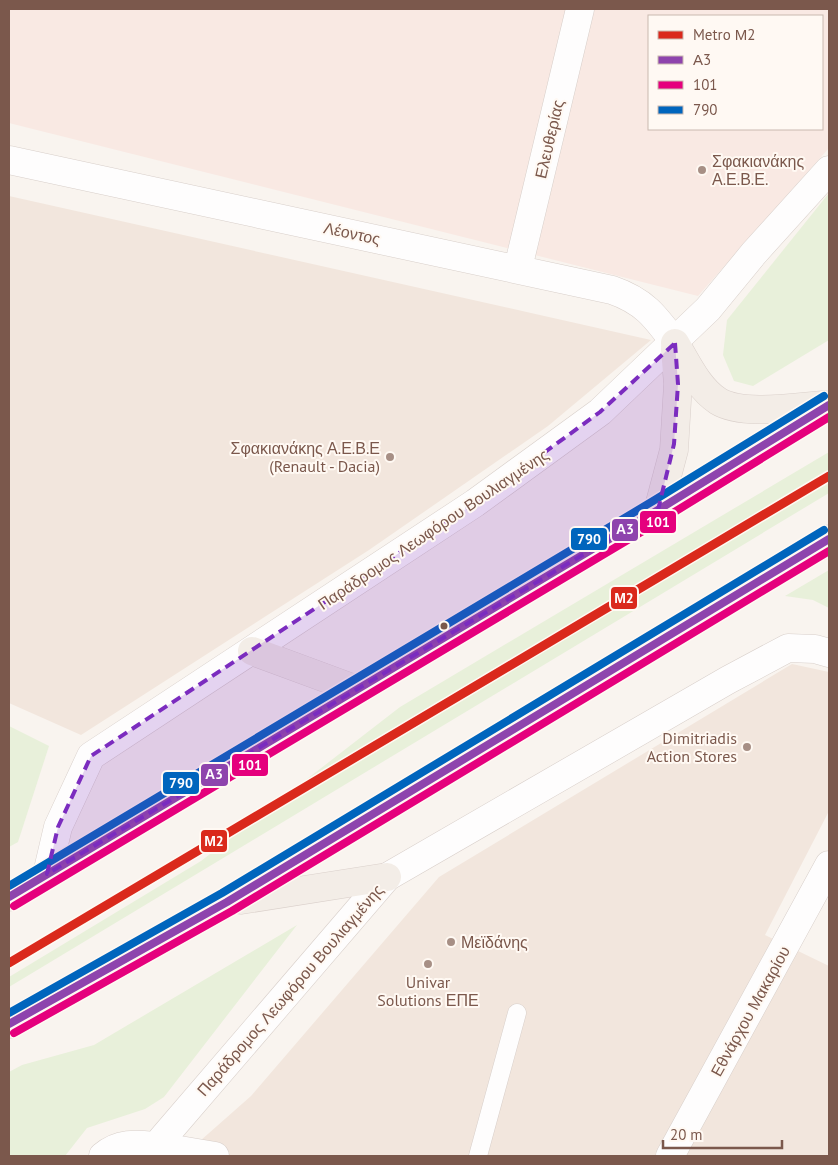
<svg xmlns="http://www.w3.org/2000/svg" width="838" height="1165" font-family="'PT Sans',sans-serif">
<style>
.residential{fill:#f2e6dd}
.commercial{fill:#f9e9e3;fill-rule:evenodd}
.green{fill:#e8f0da}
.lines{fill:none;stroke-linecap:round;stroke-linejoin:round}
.service-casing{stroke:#d8cfca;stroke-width:19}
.minor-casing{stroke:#d8cfca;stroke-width:29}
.tertiary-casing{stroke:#d8cfca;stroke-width:29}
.primary-casing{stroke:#dad0cb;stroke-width:29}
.service{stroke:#fefdfd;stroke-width:18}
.minor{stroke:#fefdfd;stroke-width:28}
.tertiary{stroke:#fefdfd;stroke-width:28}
.primary{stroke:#f3ede7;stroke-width:28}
.bus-1-casing{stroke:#fff9f3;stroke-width:11}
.bus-2-casing{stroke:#fff9f3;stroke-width:11}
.bus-3-casing{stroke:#fff9f3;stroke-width:11}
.bus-1{stroke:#8e44ad;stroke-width:8}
.bus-2{stroke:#e5007d;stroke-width:8}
.bus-3{stroke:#0065bd;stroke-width:8}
.metro-1-casing{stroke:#fff9f3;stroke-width:12}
.metro-1{stroke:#da291c;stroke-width:9}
.marked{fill:#7b2cbf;fill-opacity:0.2;stroke:#7b2cbf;stroke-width:4;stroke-dasharray:10 6;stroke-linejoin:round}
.poi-dot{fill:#a78f85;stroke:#fff9f3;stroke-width:2}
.bus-dot{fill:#7b584c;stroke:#fff9f3;stroke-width:2}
.labels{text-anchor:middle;stroke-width:4;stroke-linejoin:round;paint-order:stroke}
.street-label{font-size:16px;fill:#7b584c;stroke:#fff9f3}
.poi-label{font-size:16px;fill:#7b584c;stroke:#fff9f3;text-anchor:start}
.line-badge{stroke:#fff9f3;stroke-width:2}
.badge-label{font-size:14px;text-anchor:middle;font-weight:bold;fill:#fff}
</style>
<rect width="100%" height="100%" fill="#f9f4ef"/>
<!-- residential -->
<g class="residential">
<polygon points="9,196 531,313 651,340 548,426 369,550 81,735 9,703"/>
<polygon points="792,664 829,672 829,811 765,935 829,966 829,1156 183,1156 251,1096 439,877"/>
</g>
<!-- commercial -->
<path class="commercial" d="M 9,9 L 829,9 L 829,148 L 698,296 L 9,123 ZM 649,16 L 822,16 L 822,129 L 649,129 Z"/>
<!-- green -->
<g class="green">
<polygon points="829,193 829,340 753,386 734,381 723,355 727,320"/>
<polygon points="829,452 829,493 9,987 9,977 201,861 400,707"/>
<polygon points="829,570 829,608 813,600 785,596"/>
<polygon points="9,726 49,746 18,842 9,847"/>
<polygon points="297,925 164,1097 145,1109 87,1128 65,1156 9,1156 9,1072 22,1065 94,1045"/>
</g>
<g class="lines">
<!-- service casing -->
<g class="service-casing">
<polyline id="service" points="478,1156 517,1013"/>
</g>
<!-- minor casing -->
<g class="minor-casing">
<g id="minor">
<path d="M 9,160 L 612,290 C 644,301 655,316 675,343"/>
<polyline points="518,268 580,9"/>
<polyline points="156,1146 215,1156"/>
<path d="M 103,1156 C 119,1142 136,1144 156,1146 L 387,877 L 728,680 L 788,648 L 815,649 L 829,653"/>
<polyline points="670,1156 829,865"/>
</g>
</g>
<!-- tertiary casing -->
<g class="tertiary-casing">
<polyline id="tertiary" points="47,874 58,827 91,756 475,503 600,412 708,309 754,253 829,170"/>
</g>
<!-- primary casing -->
<g class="primary-casing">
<g id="primary">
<path d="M 675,343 C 687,363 698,388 718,401 C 742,416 796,407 824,405"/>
<polyline points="658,510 674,450 678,384 675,349"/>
<polyline points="252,651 355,689"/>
<polyline points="9,897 658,510 829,405"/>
<polyline points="241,900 387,877"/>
<polyline points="9,1024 227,902 829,539"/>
</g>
</g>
<!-- service -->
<use href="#service" class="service"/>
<!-- minor -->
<use href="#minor" class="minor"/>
<!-- tertiary -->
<use href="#tertiary" class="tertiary"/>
<!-- primary -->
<use href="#primary" class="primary"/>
<!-- bus-1 casing -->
<g class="bus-1-casing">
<g id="bus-1">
<polyline points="9,897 658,510 829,405"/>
<polyline points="9,1024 227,902 829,539"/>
</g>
</g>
<!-- bus-2 casing -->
<g class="bus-2-casing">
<g id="bus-2">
<polyline points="14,906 663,519 829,417"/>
<polyline points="14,1033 232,911 829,551"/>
</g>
</g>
<!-- bus-3 casing -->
<g class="bus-3-casing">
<g id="bus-3">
<polyline points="9,886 653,501 824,396"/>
<polyline points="9,1013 222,893 824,530"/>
</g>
</g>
<!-- bus-1 -->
<use href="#bus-1" class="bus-1"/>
<!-- bus-2 -->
<use href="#bus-2" class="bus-2"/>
<!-- bus-3 -->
<use href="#bus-3" class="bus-3"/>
<!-- metro-1 casing -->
<g class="metro-1-casing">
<polyline id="metro-1" points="9,963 829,476"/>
</g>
<!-- metro-1 -->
<use href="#metro-1" class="metro-1"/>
</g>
<!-- marked area -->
<path class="marked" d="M 675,343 L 678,384 L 674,444 L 658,510 L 47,874 L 58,827 L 91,756 L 475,503 L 600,412 Z"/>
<!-- markers -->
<g class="poi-dot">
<circle cx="702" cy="170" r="5"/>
<circle cx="390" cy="457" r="5"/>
<circle cx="747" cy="747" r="5"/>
<circle cx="451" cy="942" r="5"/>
<circle cx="428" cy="964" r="5"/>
</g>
<circle class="bus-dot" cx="444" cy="626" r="4.5"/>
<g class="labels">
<!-- street labels -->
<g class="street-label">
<text transform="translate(549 139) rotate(-77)" y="6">Ελευθερίας</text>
<text transform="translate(352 233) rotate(12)" y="6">Λέοντος</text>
<text transform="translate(433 529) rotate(-34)" y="6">Παράδρομος Λεωφόρου Βουλιαγμένης</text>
<text transform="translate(290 990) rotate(-49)" y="6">Παράδρομος Λεωφόρου Βουλιαγμένης</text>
<text transform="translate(750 1011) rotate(-61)" y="6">Εθνάρχου Μακαρίου</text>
</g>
<!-- poi labels -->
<g class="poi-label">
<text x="712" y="167">Σφακιανάκης<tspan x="712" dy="18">Α.Ε.Β.Ε.</tspan></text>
<text x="380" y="454" text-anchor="end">Σφακιανάκης Α.Ε.Β.Ε<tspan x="380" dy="18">(Renault - Dacia)</tspan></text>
<text x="737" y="744" text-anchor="end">Dimitriadis<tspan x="737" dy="18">Action Stores</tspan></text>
<text x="461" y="948">Μεϊδάνης</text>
<text x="428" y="988" text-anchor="middle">Univar<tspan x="428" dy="18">Solutions ΕΠΕ</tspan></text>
</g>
</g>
<g class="line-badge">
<rect x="639" y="510" width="38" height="24" rx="5" fill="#e5007d"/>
<rect x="611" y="518" width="28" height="24" rx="5" fill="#8e44ad"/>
<rect x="570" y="527" width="38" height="24" rx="5" fill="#0065bd"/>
<rect x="610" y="586" width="28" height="24" rx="5" fill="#da291c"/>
<rect x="231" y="753" width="38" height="24" rx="5" fill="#e5007d"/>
<rect x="200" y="763" width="29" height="24" rx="5" fill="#8e44ad"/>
<rect x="162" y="771" width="38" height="24" rx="5" fill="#0065bd"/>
<rect x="200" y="829" width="28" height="24" rx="5" fill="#da291c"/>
</g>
<g class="badge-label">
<text x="658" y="527">101</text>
<text x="625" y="534">Α3</text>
<text x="589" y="544">790</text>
<text x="624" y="603">Μ2</text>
<text x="250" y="770">101</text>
<text x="214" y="779">Α3</text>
<text x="181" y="788">790</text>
<text x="214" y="846">Μ2</text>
</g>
<!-- border -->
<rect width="838" height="1165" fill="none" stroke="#7b584c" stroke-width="20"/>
<!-- legend -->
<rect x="648" y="15" width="175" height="115" fill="#fff9f3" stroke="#cab9b0"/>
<rect x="658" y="31" width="25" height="8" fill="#da291c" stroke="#cab9b0"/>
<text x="693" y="40" font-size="15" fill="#7b584c">Metro Μ2</text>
<rect x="658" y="56" width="25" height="8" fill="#8e44ad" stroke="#cab9b0"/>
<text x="693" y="65" font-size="15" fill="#7b584c">Α3</text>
<rect x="658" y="81" width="25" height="8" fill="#e5007d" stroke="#cab9b0"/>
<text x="693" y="90" font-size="15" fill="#7b584c">101</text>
<rect x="658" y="106" width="25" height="8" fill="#0065bd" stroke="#cab9b0"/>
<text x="693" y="115" font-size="15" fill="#7b584c">790</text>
<!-- scale -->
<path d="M663 1140v8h119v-8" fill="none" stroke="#7b584c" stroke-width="2.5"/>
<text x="670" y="1140" font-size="15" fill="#7b584c" stroke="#fff9f3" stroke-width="4" paint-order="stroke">20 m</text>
</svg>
